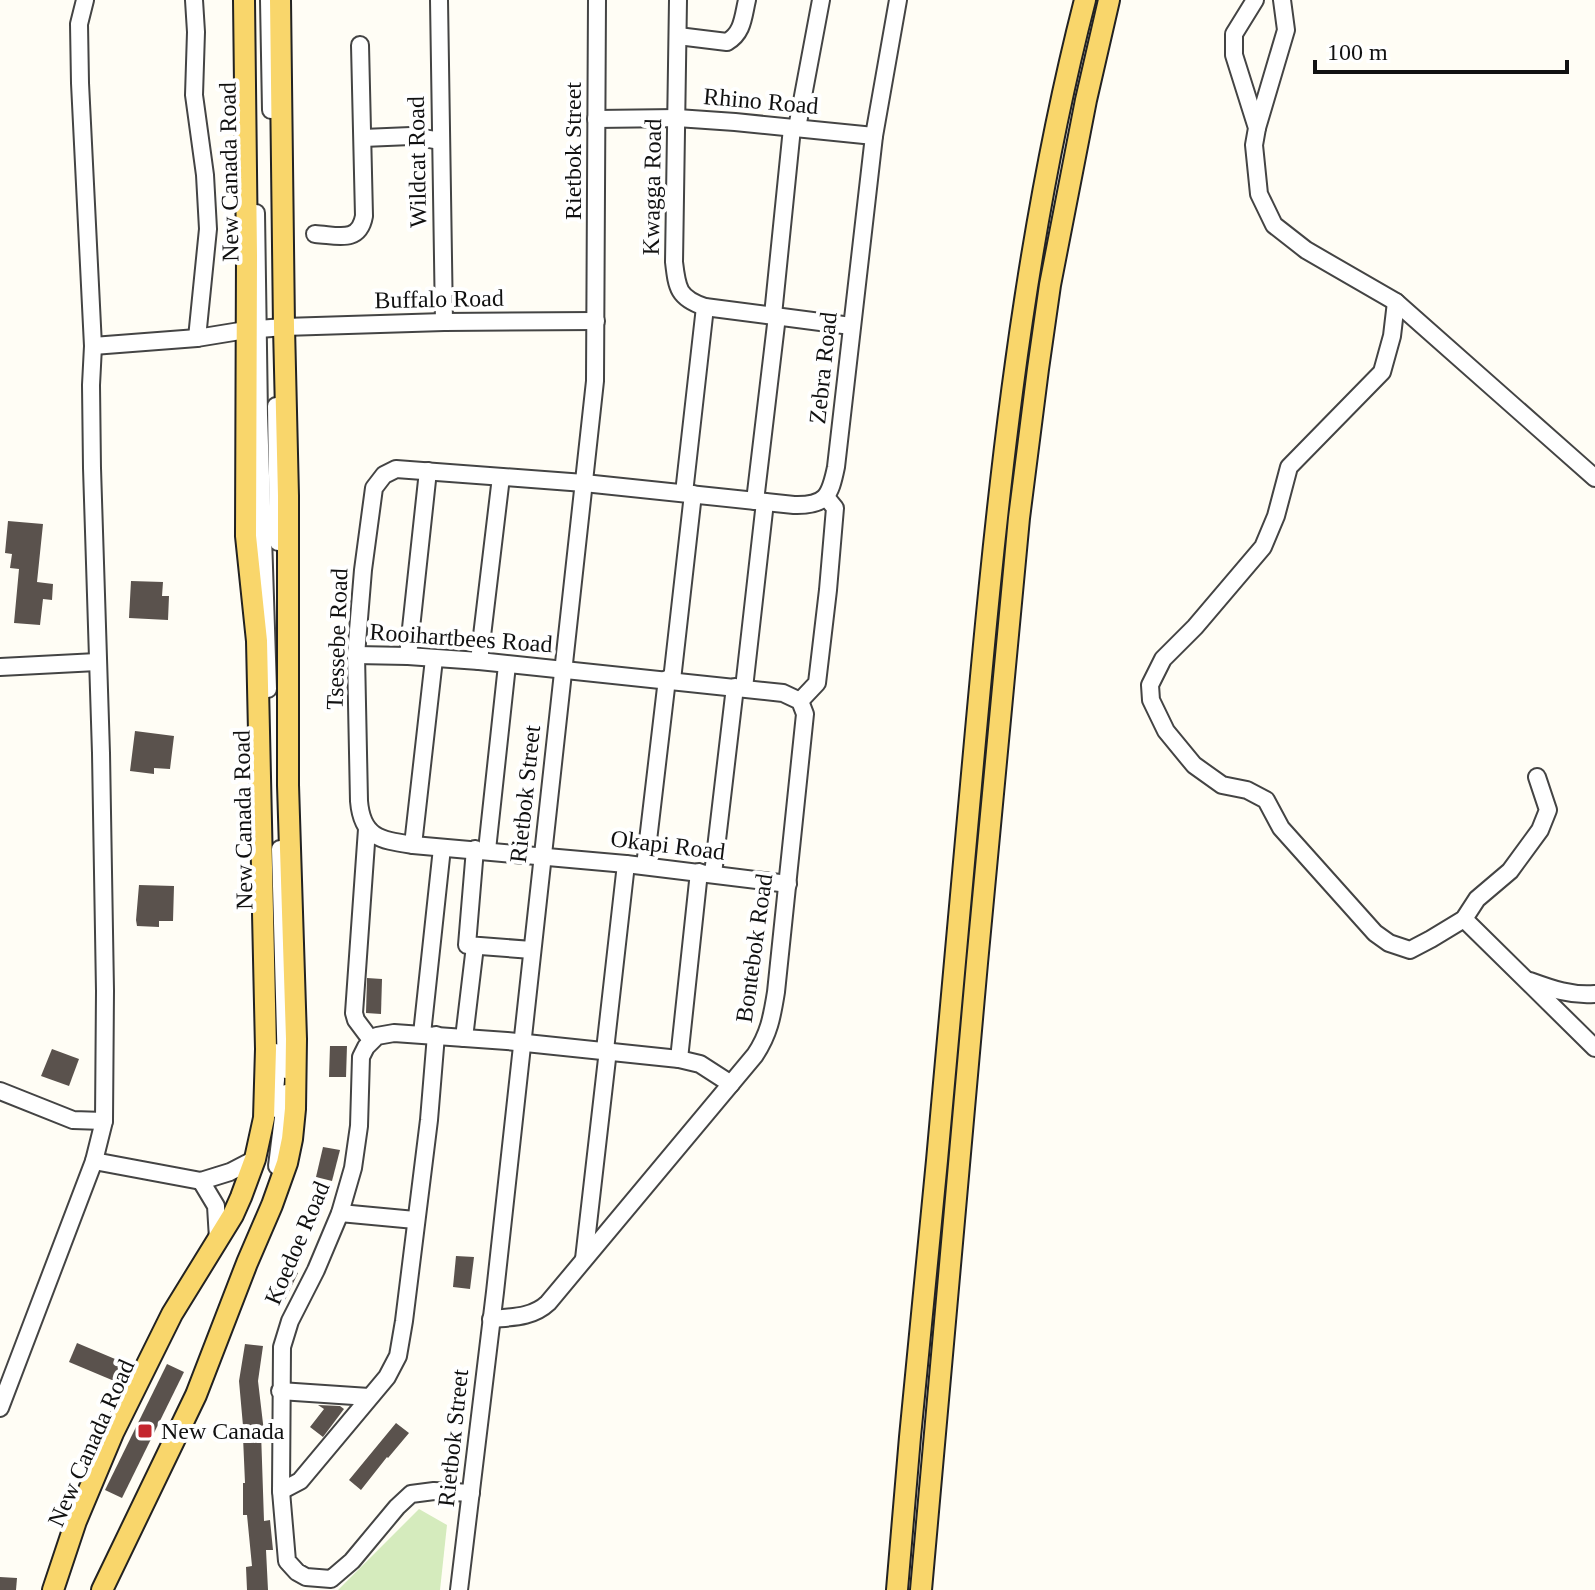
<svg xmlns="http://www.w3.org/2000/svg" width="1595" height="1590" font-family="Georgia,serif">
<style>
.green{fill:#d5ebbd}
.building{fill:#5a524d}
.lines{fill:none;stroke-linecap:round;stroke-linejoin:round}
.minor-casing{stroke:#444;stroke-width:20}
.major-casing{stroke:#222;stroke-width:24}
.minor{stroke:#fff;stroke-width:16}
.major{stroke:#f9d66b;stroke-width:20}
.poi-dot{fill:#c4262e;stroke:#fff;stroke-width:3}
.labels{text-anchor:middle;stroke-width:8;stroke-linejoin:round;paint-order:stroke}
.street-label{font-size:24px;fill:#111;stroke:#fff}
.poi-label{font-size:24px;fill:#111;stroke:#fff;text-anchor:start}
</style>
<rect width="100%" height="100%" fill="#fffdf5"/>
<!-- green -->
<polygon class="green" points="419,1509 447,1525 440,1590 338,1590"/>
<!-- building -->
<g class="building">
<polygon points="8,521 43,524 37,582 53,584 52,600 43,599 40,625 14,623 19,569 10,568 12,554 5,553"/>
<polygon points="131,581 163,582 162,596 169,596 168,620 129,618"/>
<polygon points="135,731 174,736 170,769 154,768 154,774 130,771"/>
<polygon points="139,885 174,886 173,921 159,921 159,927 137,926 136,920"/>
<polygon points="367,978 382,979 381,1014 366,1013"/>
<polygon points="330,1046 347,1046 346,1077 329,1077"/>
<polygon points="52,1049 79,1059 69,1086 41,1076"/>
<polygon points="323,1147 340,1150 332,1181 316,1177"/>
<polygon points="456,1256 474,1257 470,1289 453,1287"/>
<polygon points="282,1266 298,1273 285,1300 271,1294"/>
<polygon points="77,1343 127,1364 119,1383 69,1362"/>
<polygon points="245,1344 263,1346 258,1381 264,1432 261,1432 264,1521 270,1520 273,1550 266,1550 268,1590 247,1590 246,1567 252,1566 247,1515 243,1515 243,1483 245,1483 243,1437 244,1437 239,1381"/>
<polygon points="167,1364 184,1372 122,1498 105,1490"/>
<polygon points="318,1405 340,1406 344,1409 323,1437 310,1427 324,1409"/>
<polygon points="396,1423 409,1433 388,1458 387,1457 361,1490 349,1480"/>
<polygon points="0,1577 17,1578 16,1590 0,1590"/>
</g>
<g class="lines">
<!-- minor casing -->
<g class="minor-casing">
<g id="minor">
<polyline points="194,0 196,32 194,95 205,175 208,229 197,338"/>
<polyline points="269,0 271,110"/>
<polyline points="439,0 444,322"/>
<path d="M 678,0 L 674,262 C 677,288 678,298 705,307 L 851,326"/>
<polyline points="1255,0 1234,34 1234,55 1257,128 1254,145 1259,194 1274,225 1306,250 1396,302 1595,478"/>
<path d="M 678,36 L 727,42 C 743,33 743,17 747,0"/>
<polyline points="596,119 677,118 735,122 874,136"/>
<polyline points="797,128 821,0"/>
<polyline points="1257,128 1286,30 1282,0"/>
<polyline points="363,138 411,136 441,141"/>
<polyline points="256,213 259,415 268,689"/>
<path d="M 315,234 C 337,235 359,244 364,216 L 360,45"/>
<polyline points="1396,302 1392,336 1382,372 1289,467 1276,516 1263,547 1195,627 1163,659 1150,685 1151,700 1166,731 1194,765 1222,785 1247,790 1266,800 1281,828 1375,933 1389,943 1410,950 1431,939 1464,919 1477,899 1510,871 1540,830 1548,810 1537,777"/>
<polyline points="773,315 792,128"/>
<polyline points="93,346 197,338 246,330 284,327 444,322 596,321"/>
<polyline points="276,406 278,542"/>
<polyline points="684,493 705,307"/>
<polyline points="755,501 777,316"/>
<path d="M 356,655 L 408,656 L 479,661 L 783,693 L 800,701 L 805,714 L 776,992 C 772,1017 769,1034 755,1055 L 548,1303 C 532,1318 511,1317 491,1319"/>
<polyline points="408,656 428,471"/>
<polyline points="479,661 501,477"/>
<polyline points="0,667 97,662"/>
<polyline points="672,680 693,494"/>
<polyline points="744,688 765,502"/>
<polyline points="800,701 817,683 828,590 835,508 826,497"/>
<polyline points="367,829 354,1013 356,1020 371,1040"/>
<polyline points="413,845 434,659"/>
<polyline points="280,849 286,1070"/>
<polyline points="475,849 467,945 532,950"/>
<polyline points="487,850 507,665"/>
<polyline points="645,866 667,679"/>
<polyline points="713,874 735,687"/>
<path d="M 788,884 L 626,864 L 413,845 C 381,840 362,838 359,801 L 356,655 L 363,570 L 374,488 L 384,475 L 396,469 L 584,483 L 794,505 C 826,506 830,496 836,467 L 874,136 L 898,0"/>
<polyline points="1464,919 1595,1048"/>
<path d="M 1530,981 C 1552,989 1571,996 1595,994"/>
<polyline points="422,1034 442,848"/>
<polyline points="464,1038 475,946"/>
<polyline points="605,1050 626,864"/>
<polyline points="679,1059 699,872"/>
<polyline points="0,1091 73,1120 104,1121"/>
<polyline points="273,1109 276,1080 275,1052"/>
<polyline points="94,1161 201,1181 230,1172 255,1159"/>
<polyline points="277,1166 286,1093"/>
<polyline points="201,1181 216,1206 218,1239"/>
<polyline points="340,1213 415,1220"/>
<polyline points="584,1259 608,1050"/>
<polyline points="280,1391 369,1397"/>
<polyline points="0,1408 94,1161 104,1121 105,991 101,753 92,468 91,385 93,346 80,83 79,24 85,0"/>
<polyline points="281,1491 300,1481 387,1377 398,1356 404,1321 429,1120 436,1035"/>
<polyline points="471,1493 434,1491 411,1494 397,1507 352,1561 331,1579 306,1577 297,1572 287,1561 281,1491 282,1347 290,1321 316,1270 340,1213 353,1168 359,1126 361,1057 366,1047 377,1036 394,1033 507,1041 679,1059 700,1064 731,1084"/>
<polyline points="459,1590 495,1292 595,381 597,0"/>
</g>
</g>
<!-- major casing -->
<g class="major-casing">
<g id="major">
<polyline points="53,1590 76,1521 113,1433 172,1314 233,1215 241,1197 255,1159 264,1118 266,1049 257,641 246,536 247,255 244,0"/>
<polyline points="102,1590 196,1395 247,1263 272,1205 287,1163 292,1139 295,1109 296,1039 288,785 288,496 284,327 280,0"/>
<path d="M 897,1590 L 910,1437 C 932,1220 952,1002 971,785 C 995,521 1019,257 1085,0"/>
<polyline points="921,1590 977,963 1019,518 1038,369 1050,285 1086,100 1109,0"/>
</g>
</g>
<!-- minor -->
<use href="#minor" class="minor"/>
<!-- major -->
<use href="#major" class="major"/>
</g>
<!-- markers -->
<rect class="poi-dot" x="137" y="1423" width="16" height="16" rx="4"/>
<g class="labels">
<!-- street labels -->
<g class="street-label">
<text transform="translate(761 101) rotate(5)" y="8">Rhino Road</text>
<text transform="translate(573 151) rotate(-90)" y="8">Rietbok Street</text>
<text transform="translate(417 162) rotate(-91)" y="8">Wildcat Road</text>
<text transform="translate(229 172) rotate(-91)" y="8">New Canada Road</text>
<text transform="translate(652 187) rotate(-89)" y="8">Kwagga Road</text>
<text transform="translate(439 299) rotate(-1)" y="8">Buffalo Road</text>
<text transform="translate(823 368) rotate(-84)" y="8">Zebra Road</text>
<text transform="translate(461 638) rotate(4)" y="8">Rooihartbees Road</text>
<text transform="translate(337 639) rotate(-88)" y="8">Tsessebe Road</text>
<text transform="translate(525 794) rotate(-84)" y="8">Rietbok Street</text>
<text transform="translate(243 820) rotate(-91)" y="8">New Canada Road</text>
<text transform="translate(668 845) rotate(7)" y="8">Okapi Road</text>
<text transform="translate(754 948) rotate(-82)" y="8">Bontebok Road</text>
<text transform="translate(297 1243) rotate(-67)" y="8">Koedoe Road</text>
<text transform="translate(453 1438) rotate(-84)" y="8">Rietbok Street</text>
<text transform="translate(91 1443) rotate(-66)" y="8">New Canada Road</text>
</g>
<!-- poi labels -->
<g class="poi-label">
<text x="161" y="1439">New Canada</text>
</g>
</g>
<!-- scale -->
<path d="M1315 60v12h252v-12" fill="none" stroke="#111111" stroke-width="4"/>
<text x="1327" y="60" font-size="24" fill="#111111" stroke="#ffffff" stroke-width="6" paint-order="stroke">100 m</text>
</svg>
